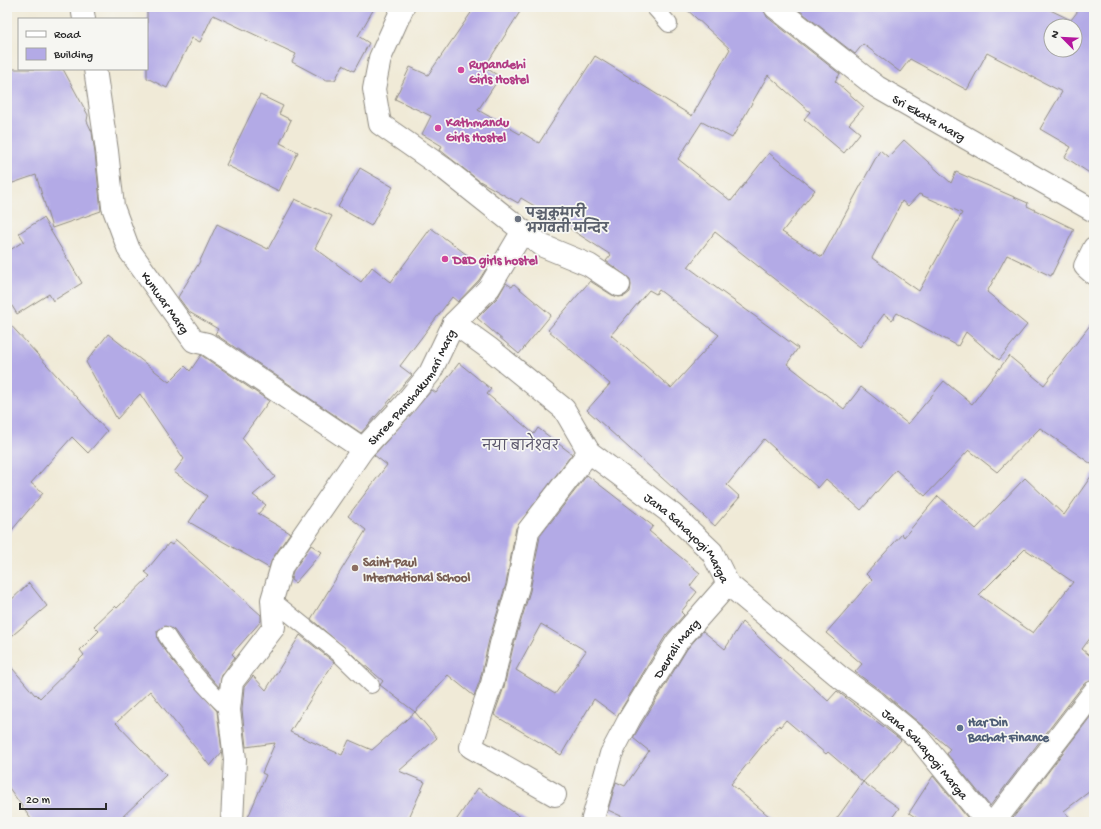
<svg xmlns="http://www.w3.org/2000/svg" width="1101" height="829" font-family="'Gochi Hand','Playpen Sans Deva',sans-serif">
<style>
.building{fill:#b3aae6;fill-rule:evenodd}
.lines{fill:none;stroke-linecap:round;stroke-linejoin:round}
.service-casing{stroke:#8e8a81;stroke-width:18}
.minor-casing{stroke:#8e8a81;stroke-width:24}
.service{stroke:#fff;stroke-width:16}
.minor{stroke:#fff;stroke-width:22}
.hotel-dot{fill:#d1479c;stroke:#f6f6f2;stroke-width:1.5}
.worship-dot{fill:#6b7280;stroke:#f6f6f2;stroke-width:1.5}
.education-dot{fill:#8d6e63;stroke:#f6f6f2;stroke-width:1.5}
.service-dot{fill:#5c6f8a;stroke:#f6f6f2;stroke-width:1.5}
.labels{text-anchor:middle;stroke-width:3.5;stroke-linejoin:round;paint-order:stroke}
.hotel-label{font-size:13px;font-weight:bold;fill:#b23c85;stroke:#f6f6f2;text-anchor:start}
.street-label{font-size:13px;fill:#2b2b2b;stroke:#f6f6f2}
.worship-label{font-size:13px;font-weight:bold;fill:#5b616d;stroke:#f6f6f2;text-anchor:start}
.education-label{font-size:13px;font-weight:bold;fill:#785e54;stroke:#f6f6f2;text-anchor:start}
.service-label{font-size:13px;font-weight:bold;fill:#4e5e75;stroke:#f6f6f2;text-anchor:start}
.neighbourhood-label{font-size:14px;fill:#5b576c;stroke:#f6f6f2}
</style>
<rect width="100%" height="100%" fill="#f6f6f2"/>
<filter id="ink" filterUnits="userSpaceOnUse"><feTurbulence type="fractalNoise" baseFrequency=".025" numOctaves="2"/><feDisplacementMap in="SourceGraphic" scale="8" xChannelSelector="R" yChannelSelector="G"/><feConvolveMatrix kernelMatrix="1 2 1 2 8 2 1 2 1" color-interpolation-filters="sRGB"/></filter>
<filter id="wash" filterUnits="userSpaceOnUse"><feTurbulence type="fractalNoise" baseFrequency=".012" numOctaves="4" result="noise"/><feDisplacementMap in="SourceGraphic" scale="16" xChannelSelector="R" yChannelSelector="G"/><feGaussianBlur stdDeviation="0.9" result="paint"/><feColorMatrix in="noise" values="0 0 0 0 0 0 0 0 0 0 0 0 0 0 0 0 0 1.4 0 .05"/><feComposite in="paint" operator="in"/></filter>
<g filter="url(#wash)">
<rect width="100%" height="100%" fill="#f0ead7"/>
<g id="blocks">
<!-- building -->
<g class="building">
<polygon points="147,7 375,7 358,36 369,43 354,71 343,65 335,80 326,80 292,62 296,54 213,15 200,42 192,38 167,88 147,78"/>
<path d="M 475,7 L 523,7 L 488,62 L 491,64 L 488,69 L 500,77 L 478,110 L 520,134 L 521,132 L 539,143 L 595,56 L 692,116 L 730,49 L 684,7 L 763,7 L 767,17 L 840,74 L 835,81 L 864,107 L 849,124 L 860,133 L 844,153 L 804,119 L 810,112 L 768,75 L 732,138 L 702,122 L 678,159 L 731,201 L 769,153 L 815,190 L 782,232 L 822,257 L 880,150 L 888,157 L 904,140 L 951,183 L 956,172 L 1028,203 L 1027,206 L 1074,229 L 1051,276 L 1007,255 L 987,292 L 1027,325 L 999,360 L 966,332 L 958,346 L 897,313 L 892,320 L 884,314 L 860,347 L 715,232 L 688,267 L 798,348 L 787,364 L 844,409 L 861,387 L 908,424 L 944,381 L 972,404 L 1009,356 L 1044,385 L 1094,320 L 1094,466 L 1040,428 L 997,472 L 969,450 L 925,496 L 896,470 L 861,510 L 826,479 L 818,488 L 764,439 L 727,485 L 740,497 L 715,526 L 587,410 L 610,384 L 548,330 L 590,281 L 612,295 L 619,297 L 625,296 L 630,292 L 631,285 L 630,279 L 606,261 L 611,255 L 564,225 L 565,224 L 521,198 L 518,203 L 478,180 L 440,150 L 442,146 L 422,134 L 431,116 L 395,99 L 410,67 L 428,75 ZM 919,194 L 962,213 L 919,291 L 872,258 L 902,201 L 908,206 ZM 649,290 L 656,294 L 659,290 L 719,335 L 671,388 L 611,335 Z"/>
<path d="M 795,7 L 1044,7 L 1071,20 L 1081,7 L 1094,7 L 1094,176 L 1065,157 L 1071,147 L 1040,129 L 1062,92 L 987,53 L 967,90 L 910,59 L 900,72 L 863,44 L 855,54 ZM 1051,26 L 1075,26 L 1075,50 L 1051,50 Z"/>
<polygon points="7,69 63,69 88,115 87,121 92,132 95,153 101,211 52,228 36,175 7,185"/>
<polygon points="260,95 283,106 279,114 291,120 280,143 298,152 279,191 226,165"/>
<polygon points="360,168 393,187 371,226 338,207"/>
<polygon points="295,199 332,216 315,248 361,282 372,267 391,282 431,228 486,269 479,280 458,302 452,297 400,366 412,375 361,433 215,334 218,329 189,312 178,297 199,263 217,224 268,249"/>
<polygon points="43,218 82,283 53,301 49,294 17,314 7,298 7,252 24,241 19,233"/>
<polygon points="506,283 512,287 514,284 551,315 519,354 477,318 498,297"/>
<polygon points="7,321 107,431 88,453 72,437 31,483 43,493 7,536"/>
<polygon points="108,334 169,382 185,366 190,371 201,355 269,401 242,438 275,477 253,495 266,505 258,514 290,533 272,559 269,568 189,522 207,496 174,472 184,459 140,394 117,419 86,362"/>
<polygon points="459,363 491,389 487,394 534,434 538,428 572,454 516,528 506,584 489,640 480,680 474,696 448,675 415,712 380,685 383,681 311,619 366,530 348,516 387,465 374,455 432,390 436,393"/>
<path d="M 1094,472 L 1094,633 L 1082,649 L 1094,659 L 1094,680 L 1084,684 L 990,806 L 947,754 L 950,749 L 885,694 L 855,672 L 862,664 L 826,633 L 872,580 L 866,574 L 902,534 L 904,537 L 938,496 L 976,529 L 1025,478 L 1064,515 ZM 1025,549 L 1073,582 L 1033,633 L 979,595 Z"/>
<path d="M 587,475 L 653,526 L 649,531 L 700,573 L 690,586 L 697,592 L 681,612 L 684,615 L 666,635 L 617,716 L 594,699 L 561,755 L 494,715 L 504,687 L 513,647 L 530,591 L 540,536 ZM 541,624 L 586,651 L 555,694 L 516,670 Z"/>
<polygon points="176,540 261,615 261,621 232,654 235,657 222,675 219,687 195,659 174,630 165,626 157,631 158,640 173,661 217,711 222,752 210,766 150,691 116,723 166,775 117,822 33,822 7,785 7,662 35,695 36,694 40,698 84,655 80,650 99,631 94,626 115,606 117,608 150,576 145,572 169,543 172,545"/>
<polygon points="311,545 322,552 295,583 291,580 293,571"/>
<polygon points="29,583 47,606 7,640 7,604"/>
<polygon points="742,622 828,701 837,691 901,740 863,782 828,752 826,754 786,720 780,727 779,725 731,784 776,822 634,822 608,810 616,782 625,786 649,751 633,738 687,649 703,631 725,649"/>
<polygon points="300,635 334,662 290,732 342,755 349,740 372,750 415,712 437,738 399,771 425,782 407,822 246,822 266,775 262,773 275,743 246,747 242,710 244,687 253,676 266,690"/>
<polygon points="1094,712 1094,788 1064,811 1074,822 1010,822"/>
<polygon points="933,776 971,822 923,822 909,813"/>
<polygon points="863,782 899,808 889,822 834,822"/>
<polygon points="478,788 528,822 455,822"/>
</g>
</g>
</g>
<g filter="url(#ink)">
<use href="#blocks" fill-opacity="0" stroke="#8e8a81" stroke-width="1"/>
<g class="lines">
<!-- service casing -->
<g class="service-casing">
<g id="service">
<polyline points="654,7 669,24"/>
<polyline points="272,600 338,653 371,685"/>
<path d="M 166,635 C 184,664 205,687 229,710"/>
</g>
</g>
<!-- minor casing -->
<g class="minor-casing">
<g id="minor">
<polyline points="82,7 84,19"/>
<path id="s1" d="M 775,7 L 877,87 L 1094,211"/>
<path id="s2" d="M 95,69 L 107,151 L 113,207 L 129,250 L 194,341 L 207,344 L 363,449"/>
<polyline points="523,231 543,246 589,265 619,285"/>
<polyline points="1094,248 1085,266 1094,274"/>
<path id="s3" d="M 454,323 L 490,349 L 564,409 L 589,452 L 672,514 L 712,552 L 728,584 L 841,678 L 877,704 L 918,738 L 987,822"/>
<polyline points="555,795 471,747 485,702 492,684 501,644 518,587 528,531 589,452"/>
<path id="s4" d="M 232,822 L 235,759 L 229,710 L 232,682 L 274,627 L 272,600 L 282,566 L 363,449 L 404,405 L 430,373 L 454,323 L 489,288 L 523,231 L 446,170 L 380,124 L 374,89 L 380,58 L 403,7"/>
<path id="s5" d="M 592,822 L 611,754 L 630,718 L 677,642 L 728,584"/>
<polyline points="994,822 1094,692"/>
</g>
</g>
<!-- service -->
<use href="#service" class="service"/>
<!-- minor -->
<use href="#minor" class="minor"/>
</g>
</g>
<!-- markers -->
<g class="hotel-dot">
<circle cx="461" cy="70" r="4"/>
<circle cx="438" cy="128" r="4"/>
<circle cx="445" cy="259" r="4"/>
</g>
<circle class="worship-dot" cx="518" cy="219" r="4"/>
<circle class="education-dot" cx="355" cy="568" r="4"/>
<circle class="service-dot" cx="960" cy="728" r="4"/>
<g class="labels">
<!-- hotel labels -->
<g class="hotel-label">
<text x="469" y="68">Rupandehi<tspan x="469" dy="15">Girls Hostel</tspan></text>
<text x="446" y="126">Kathmandu<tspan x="446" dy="15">Girls Hostel</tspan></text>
<text x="453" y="264">D&amp;D girls hostel</text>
</g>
<!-- street labels -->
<g class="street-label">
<text dy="5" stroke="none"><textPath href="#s1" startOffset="190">Sri Ekata Marg</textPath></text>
<text dy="5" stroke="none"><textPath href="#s2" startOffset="249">Kunwar Marg</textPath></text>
<text dy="5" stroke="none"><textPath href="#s4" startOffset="494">Shree Panchakumari Marg</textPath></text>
<text dy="5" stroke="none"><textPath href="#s3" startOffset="321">Jana Sahayogi Marga</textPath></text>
<text dy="5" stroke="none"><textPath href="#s5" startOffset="195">Deurali Marg</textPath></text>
<text dy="5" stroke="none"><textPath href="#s3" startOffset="645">Jana Sahayogi Marga</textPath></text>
</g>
<!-- worship labels -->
<g class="worship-label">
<text x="526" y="217">पञ्चकुमारी<tspan x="526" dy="15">भगवती मन्दिर</tspan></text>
</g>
<!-- education labels -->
<g class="education-label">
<text x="363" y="566">Saint Paul<tspan x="363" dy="15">International School</tspan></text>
</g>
<!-- service labels -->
<g class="service-label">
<text x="968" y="726">Har Din<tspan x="968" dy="15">Bachat Finance</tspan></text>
</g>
<!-- neighbourhood labels -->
<g class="neighbourhood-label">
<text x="521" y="450">नया बानेश्वर</text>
</g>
</g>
<!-- margin -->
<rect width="1101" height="829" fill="none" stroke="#f6f6f2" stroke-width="24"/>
<!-- legend -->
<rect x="18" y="18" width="130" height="52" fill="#f6f6f2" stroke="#a5a5a2"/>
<rect x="26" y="31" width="20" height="6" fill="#ffffff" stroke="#a5a5a2"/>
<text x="54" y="38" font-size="12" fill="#2b2b2b">Road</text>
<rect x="26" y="48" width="20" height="12" fill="#b3aae6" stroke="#a5a5a2"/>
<text x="54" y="58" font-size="12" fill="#2b2b2b">Building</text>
<!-- north arrow -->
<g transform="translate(1063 38) rotate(294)"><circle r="19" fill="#f6f6f2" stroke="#a5a5a2"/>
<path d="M0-3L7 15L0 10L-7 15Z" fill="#b5179e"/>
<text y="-6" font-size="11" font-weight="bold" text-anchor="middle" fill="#2b2b2b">N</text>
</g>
<!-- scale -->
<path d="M20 803v6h86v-6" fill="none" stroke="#2b2b2b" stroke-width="2"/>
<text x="26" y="803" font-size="12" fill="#2b2b2b" stroke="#f6f6f2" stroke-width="3" paint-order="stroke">20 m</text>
</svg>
